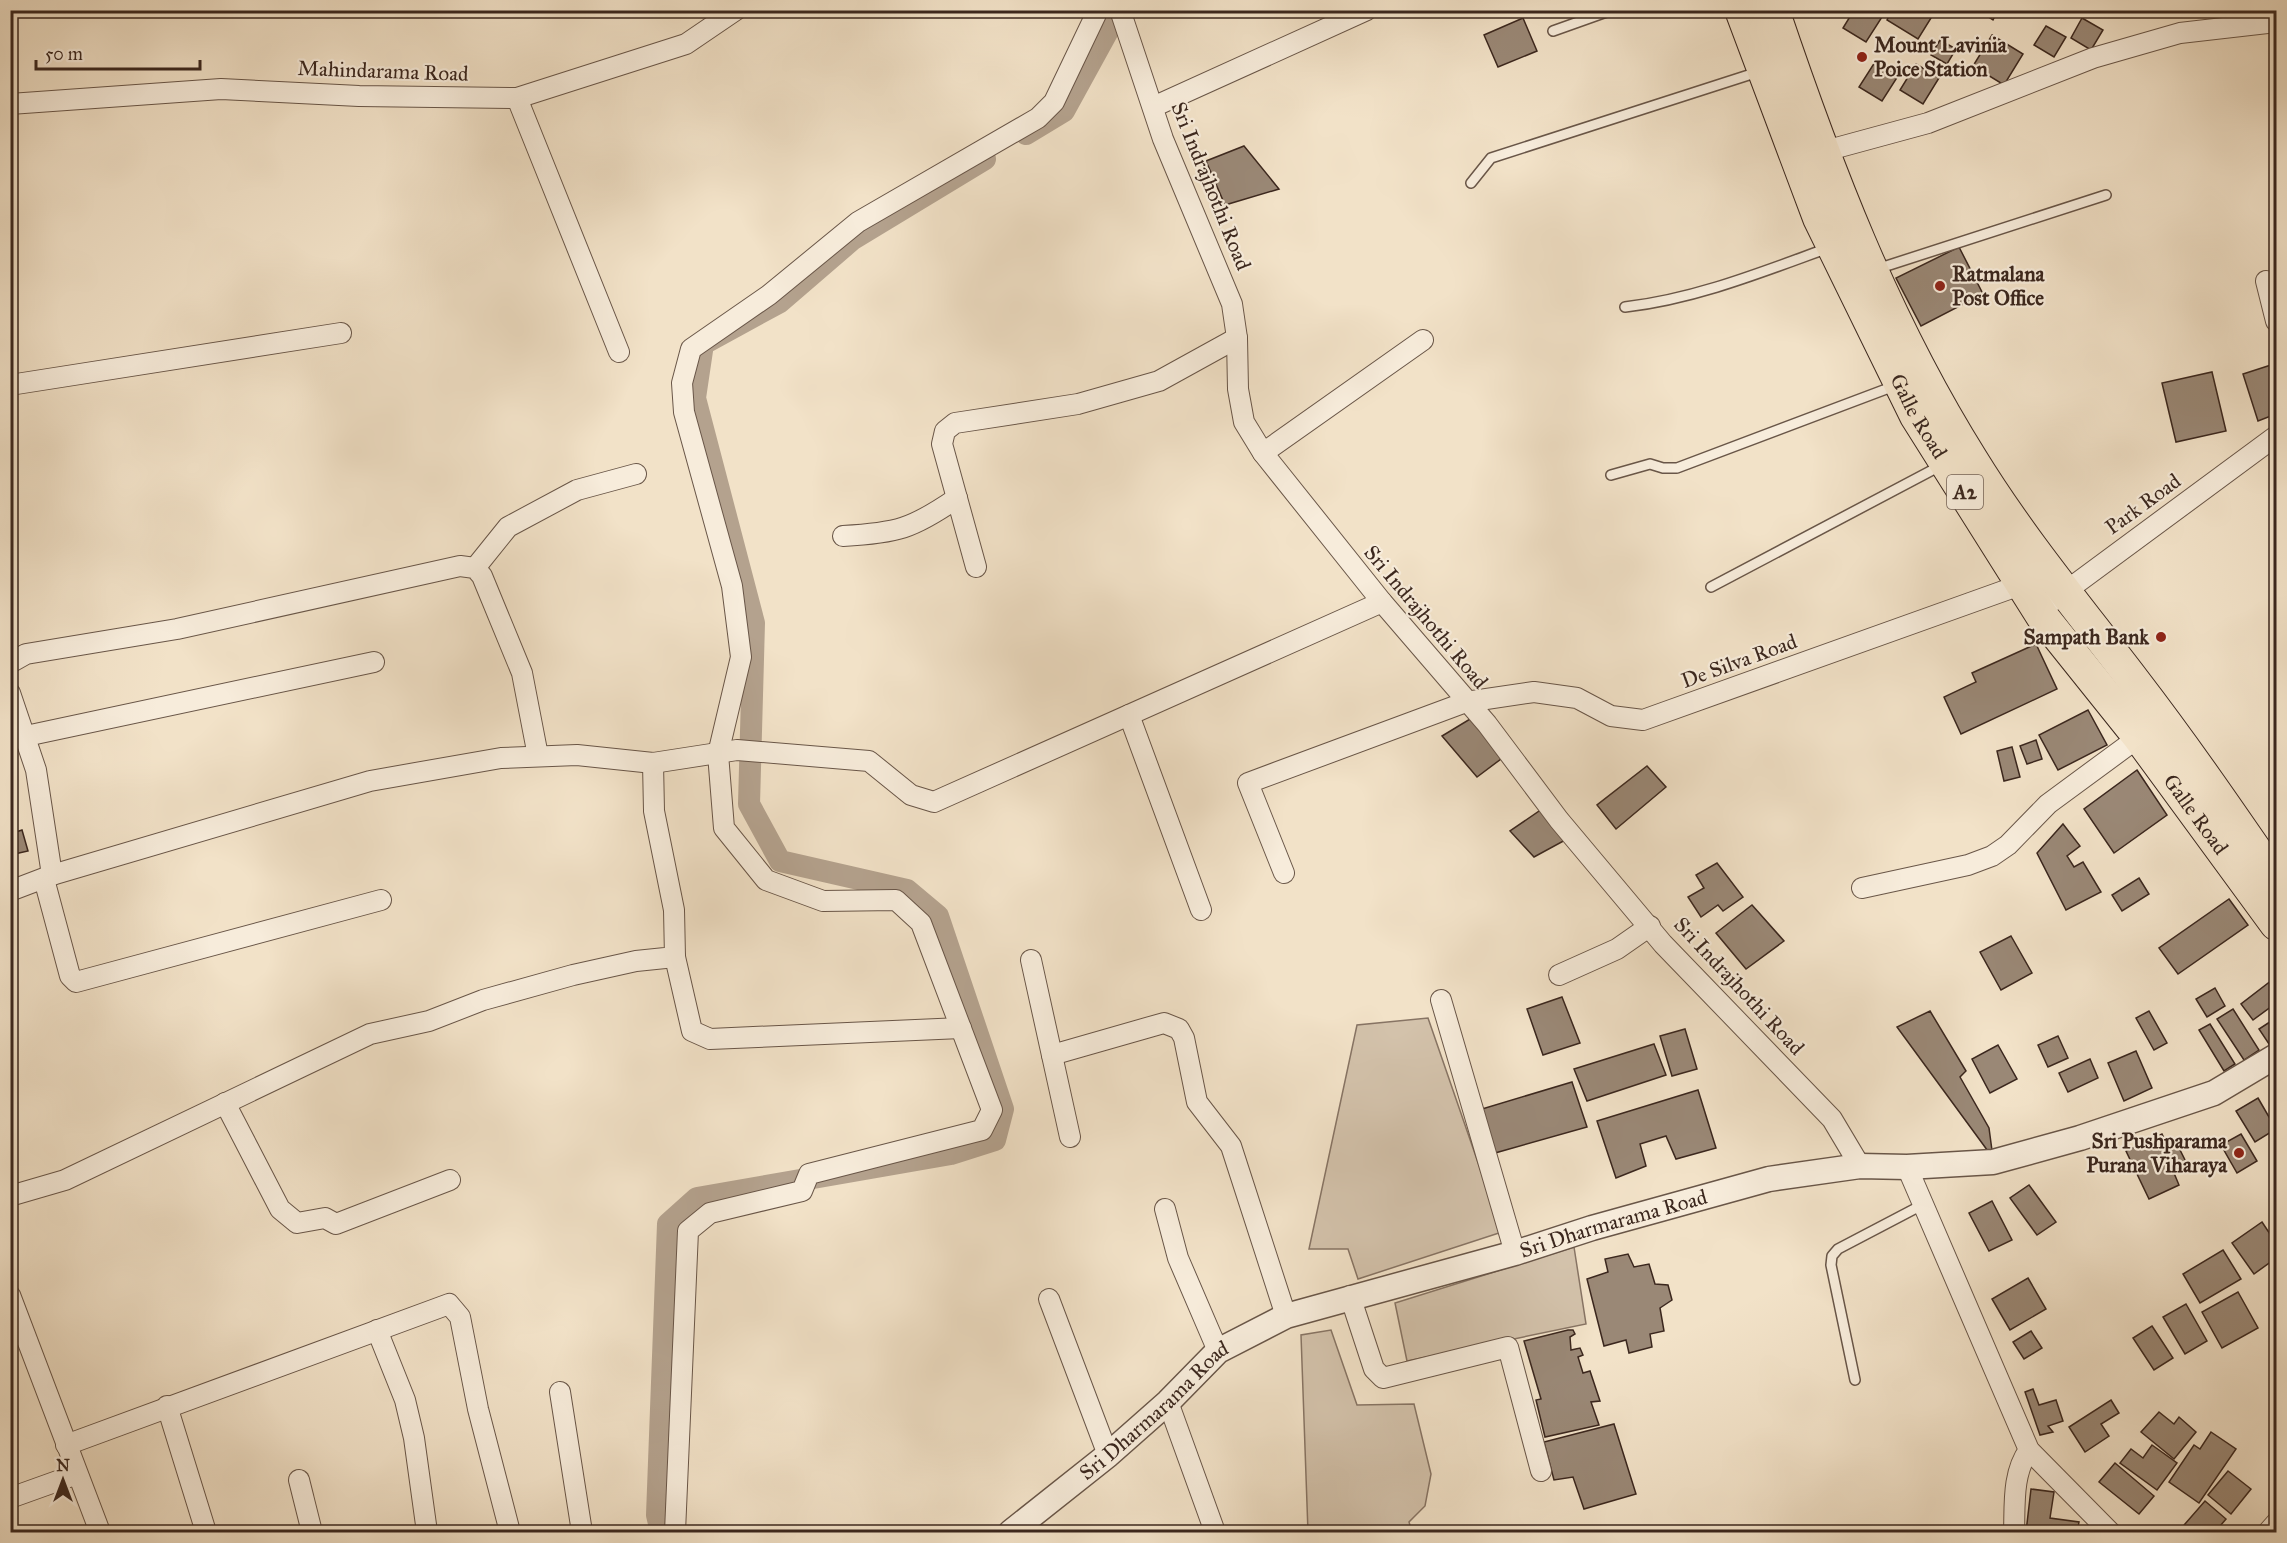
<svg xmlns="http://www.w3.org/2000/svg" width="2287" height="1543" font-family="'IM FELL Great Primer',serif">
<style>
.green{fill:#d3c2ab;stroke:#877464;stroke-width:1.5}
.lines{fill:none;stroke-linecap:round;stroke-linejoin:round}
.canal{stroke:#b4a28e;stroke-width:22}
.building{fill:#9a8876;stroke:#3b271e;stroke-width:1.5}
.service-casing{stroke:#695648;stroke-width:12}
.minor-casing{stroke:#695648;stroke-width:22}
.tertiary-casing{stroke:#695648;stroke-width:27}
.trunk-casing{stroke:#3b271e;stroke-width:34}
.service{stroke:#f7ecdb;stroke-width:9}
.minor{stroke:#f7ecdb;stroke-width:20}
.tertiary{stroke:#f7ecdb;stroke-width:24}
.trunk{stroke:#f2e2c8;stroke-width:32}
.poi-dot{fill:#8f2418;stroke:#f7ecdb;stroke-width:2}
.labels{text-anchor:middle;stroke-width:4.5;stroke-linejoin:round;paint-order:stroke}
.shield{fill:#f7ecdb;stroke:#736257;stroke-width:1.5}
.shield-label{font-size:20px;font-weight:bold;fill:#3b271e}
.poi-label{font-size:21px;font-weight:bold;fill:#3b271e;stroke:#f7ecdb;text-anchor:start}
.street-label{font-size:21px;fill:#3b271e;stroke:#f7ecdb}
</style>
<rect width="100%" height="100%" fill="#f2e2c8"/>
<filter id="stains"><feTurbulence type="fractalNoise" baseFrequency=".00333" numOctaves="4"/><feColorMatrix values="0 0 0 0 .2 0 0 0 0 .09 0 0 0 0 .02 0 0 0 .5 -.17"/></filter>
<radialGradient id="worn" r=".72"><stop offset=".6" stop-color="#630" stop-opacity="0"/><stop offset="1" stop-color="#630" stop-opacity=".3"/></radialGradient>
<!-- green -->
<g class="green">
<polygon points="1428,1018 1502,1232 1358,1279 1348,1249 1309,1249 1357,1025"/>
<polygon points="1574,1247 1586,1324 1407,1361 1395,1303"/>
<polygon points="1331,1330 1357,1405 1414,1404 1431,1474 1425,1506 1409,1522 1412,1532 1308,1532 1301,1335"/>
</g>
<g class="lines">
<!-- canal -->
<g class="canal">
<polyline points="1026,134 1064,111 1109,29"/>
<polyline points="661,1532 657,1515 668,1224 697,1198 951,1154 995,1140 1003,1109 938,916 907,890 780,861 749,804 754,623 695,398 703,344 780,302 853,239 985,159"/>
</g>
</g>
<!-- building -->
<g class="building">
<polygon points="1854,10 1872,10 1882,17 1866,42 1843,28"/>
<polygon points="1892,10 1936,10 1918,39 1887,20"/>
<polygon points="1978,10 1998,10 1993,20"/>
<polygon points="1523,18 1537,51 1498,67 1484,35"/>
<polygon points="2082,18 2103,30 2091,50 2071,38"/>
<polygon points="2046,26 2066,37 2054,57 2034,45"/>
<polygon points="1992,35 2023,54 2004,85 1973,66"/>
<polygon points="1940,40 1956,49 1947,64 1931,55"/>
<polygon points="1875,62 1898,76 1882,101 1859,87"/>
<polygon points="1916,64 1939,78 1923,104 1900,90"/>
<polygon points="1244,146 1279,189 1225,205 1206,161"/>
<polygon points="1959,247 1983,294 1921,326 1896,278"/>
<polygon points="2274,364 2276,371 2276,414 2258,421 2243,374"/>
<polygon points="2212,372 2226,431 2176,442 2162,383"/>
<polygon points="2036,644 2057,689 1961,734 1944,697 1976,682 1972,673"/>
<polygon points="2088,710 2107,745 2058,770 2039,735"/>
<polygon points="1475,716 1505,756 1477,777 1442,736"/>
<polygon points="2036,740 2042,759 2027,764 2020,746"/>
<polygon points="2012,747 2020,777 2004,781 1997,751"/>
<polygon points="1647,766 1666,787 1616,829 1597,805"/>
<polygon points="2137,770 2167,815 2114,853 2084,809"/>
<polygon points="1545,807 1569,838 1534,857 1510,831"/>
<polygon points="2063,824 2080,846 2067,856 2074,867 2083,862 2101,892 2066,910 2037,853"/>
<polygon points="22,830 28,851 10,855 10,834"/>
<polygon points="1717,863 1743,897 1723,911 1718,905 1701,917 1688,897 1704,888 1696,875"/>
<polygon points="2139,878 2149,894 2122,911 2112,895"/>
<polygon points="2229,899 2248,925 2178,974 2159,948"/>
<polygon points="1752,905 1784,941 1746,969 1716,933"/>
<polygon points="2011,936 2032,973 2001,990 1980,952"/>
<polygon points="2276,977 2276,1003 2253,1020 2241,1004"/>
<polygon points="2215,988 2225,1006 2207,1017 2196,999"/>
<polygon points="1562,997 1580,1043 1543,1055 1527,1009"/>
<polygon points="2233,1009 2259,1050 2244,1060 2217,1019"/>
<polygon points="1930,1011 1966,1071 1960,1077 1989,1128 1993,1158 1897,1027"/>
<polygon points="2149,1011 2167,1043 2154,1050 2136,1018"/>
<polygon points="2276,1018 2276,1048 2273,1050 2259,1029"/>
<polygon points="2210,1024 2235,1064 2224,1071 2199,1030"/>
<polygon points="1685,1029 1697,1069 1672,1076 1660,1036"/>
<polygon points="2058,1036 2068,1058 2048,1067 2038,1045"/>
<polygon points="1654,1044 1666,1075 1587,1101 1574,1069"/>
<polygon points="1998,1045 2017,1079 1990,1093 1972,1059"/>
<polygon points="2136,1051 2152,1088 2124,1101 2108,1063"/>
<polygon points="2090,1059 2098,1078 2068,1092 2059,1073"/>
<polygon points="1572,1082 1587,1127 1495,1153 1482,1109"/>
<polygon points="1698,1090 1716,1148 1676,1159 1666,1136 1640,1144 1646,1166 1616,1178 1597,1121"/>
<polygon points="2258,1098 2276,1129 2255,1142 2236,1111"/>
<polygon points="2162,1134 2169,1148 2177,1144 2188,1166 2174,1173 2179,1185 2149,1199 2126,1151"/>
<polygon points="2241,1134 2257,1161 2237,1173 2221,1145"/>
<polygon points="2029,1185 2056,1222 2037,1235 2010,1198"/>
<polygon points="1992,1201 2012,1240 1989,1251 1969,1213"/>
<polygon points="2262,1222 2276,1243 2276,1258 2254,1274 2232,1243"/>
<polygon points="2223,1250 2241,1279 2200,1303 2183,1274"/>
<polygon points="1628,1254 1634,1267 1649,1264 1655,1284 1668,1285 1672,1300 1660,1308 1664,1331 1650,1334 1652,1347 1629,1353 1626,1340 1604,1346 1587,1279 1608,1272 1605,1259"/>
<polygon points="2028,1278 2046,1309 2010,1330 1992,1299"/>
<polygon points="2238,1292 2258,1328 2222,1348 2202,1312"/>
<polygon points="2186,1304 2207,1341 2185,1354 2163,1317"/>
<polygon points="2152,1326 2173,1358 2154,1370 2133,1338"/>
<polygon points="1568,1330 1573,1330 1575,1334 1570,1337 1571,1350 1580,1348 1583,1355 1578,1357 1583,1373 1590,1371 1600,1401 1591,1402 1599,1425 1545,1437 1536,1400 1541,1399 1524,1341"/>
<polygon points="2031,1331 2042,1348 2024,1359 2013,1342"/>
<polygon points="2033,1389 2039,1405 2056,1400 2063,1421 2048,1426 2053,1432 2040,1435 2025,1392"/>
<polygon points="2111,1400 2119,1413 2101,1424 2109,1436 2085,1452 2069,1427"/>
<polygon points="2159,1412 2174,1424 2179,1417 2196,1432 2174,1459 2141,1432"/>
<polygon points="1614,1424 1636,1494 1584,1509 1573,1477 1554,1480 1544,1442"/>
<polygon points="2211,1432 2236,1449 2199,1503 2169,1482 2194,1445 2200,1449"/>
<polygon points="2152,1445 2177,1463 2157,1490 2120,1463 2131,1449 2143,1458"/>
<polygon points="2115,1463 2154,1496 2139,1514 2099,1482"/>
<polygon points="2228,1471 2251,1489 2231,1514 2208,1495"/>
<polygon points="2031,1489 2054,1492 2050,1518 2079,1522 2077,1532 2026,1532"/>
<polygon points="2205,1501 2226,1519 2215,1532 2178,1532"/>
</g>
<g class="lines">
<!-- service casing -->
<g class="service-casing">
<g id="service">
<polyline points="1553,31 1612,10"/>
<polyline points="1471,183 1491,158 1758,72"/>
<polyline points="1877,269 2106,195"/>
<path d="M 1625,307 C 1695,299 1762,272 1828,248"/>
<polyline points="1611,475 1650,464 1663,468 1677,468 1897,385"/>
<polyline points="1711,587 1942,465"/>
<polyline points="1855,1380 1831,1265 1832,1256 1838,1249 1922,1205"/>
</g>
</g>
<!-- minor casing -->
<g class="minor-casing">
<g id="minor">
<polyline points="1120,10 1163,139 1232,304 1237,338 1238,389 1244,422 1263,453 1382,602 1487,724 1559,820 1663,944 1832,1119 1860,1166"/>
<polyline points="517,98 619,352"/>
<polyline points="10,104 221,89 359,96 517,98 686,44 736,10"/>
<polyline points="1153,107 1367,10"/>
<polyline points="1814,154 1928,123 2093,58 2180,33 2276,22"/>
<polyline points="2266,281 2276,321"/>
<polyline points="10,385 341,333"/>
<polyline points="1263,453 1423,340"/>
<path d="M 843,536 C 897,533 912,529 957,498"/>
<polyline points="976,567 942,444 945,431 955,423 1078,404 1159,381 1237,338"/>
<polyline points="475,568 508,527 577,490 636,474"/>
<polyline points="2039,611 2276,436"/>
<polyline points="10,663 26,654 177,629 460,566 475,568 482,576 522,673 538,756"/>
<polyline points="10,693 36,770 52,875"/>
<polyline points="1129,715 1201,910"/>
<polyline points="26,736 374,662"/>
<polyline points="1284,873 1248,783 1466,702 1534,692 1577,698 1611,716 1643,720 2023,584"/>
<polyline points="44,879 70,976 76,982 381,900"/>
<polyline points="1862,888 1968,865 1992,856 2008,845 2048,804 2139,737"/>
<polyline points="10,891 52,875 370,781 501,758 577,755 653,763 737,750 869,761 911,795 934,802 1382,602"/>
<polyline points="675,957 692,1031 710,1039 961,1028"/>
<polyline points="1031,960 1070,1137"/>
<polyline points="1559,975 1617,949 1650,926"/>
<polyline points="1441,1000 1515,1253"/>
<polyline points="1052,1055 1164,1023 1179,1029 1184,1038 1197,1102 1231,1146 1286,1316"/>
<polyline points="225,1103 280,1209 297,1223 325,1218 336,1224 450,1180"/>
<polyline points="1907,1167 2029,1450 2110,1532"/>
<polyline points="10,1196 65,1180 370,1034 429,1021 483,1000 573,975 636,961 675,957 674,910 654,811 653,763"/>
<polyline points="1165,1209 1178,1258 1218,1351"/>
<polyline points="10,1295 100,1532"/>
<polyline points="1350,1296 1374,1369 1383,1378 1508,1347 1541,1471"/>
<polyline points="1049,1299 1108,1455"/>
<polyline points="377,1330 405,1400 414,1438 427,1532"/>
<polyline points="560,1392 582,1532"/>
<polyline points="1168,1402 1215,1532"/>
<polyline points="167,1406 206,1532"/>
<polyline points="66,1445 449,1304 460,1317 478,1409 510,1532"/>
<polyline points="299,1480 312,1532"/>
<polyline points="10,1498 77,1474"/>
<polyline points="675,1532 688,1231 710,1213 802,1191 809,1174 982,1130 992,1110 921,923 896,900 823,901 766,880 724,828 718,754 741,657 732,586 684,412 682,383 691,349 769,295 858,222 1038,118 1054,102 1098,10"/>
<path d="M 2014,1532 C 2015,1506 2012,1473 2029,1450"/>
<polyline points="2268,1532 2276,1523"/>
</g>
</g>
<!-- tertiary casing -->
<g class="tertiary-casing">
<g id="tertiary">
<path id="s1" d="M 1011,1532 L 1108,1455 L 1168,1402 L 1218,1351 L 1286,1316 L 1515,1253 L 1592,1228 L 1769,1179 L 1860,1166 L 1907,1167 L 1993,1162 L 2080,1138 L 2214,1093 L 2276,1056"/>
</g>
</g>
<!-- trunk casing -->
<g class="trunk-casing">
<g id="trunk">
<path id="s2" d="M 1741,10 L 1819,218 L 1916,416 L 2042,616 L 2139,737 L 2276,924"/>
<path d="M 1773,10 C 1826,167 1884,320 1972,460 C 2020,538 2079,609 2134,681 C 2184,746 2230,813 2276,880"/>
</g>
</g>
<!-- service -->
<use href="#service" class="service"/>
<!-- minor -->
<use href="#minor" class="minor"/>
<!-- tertiary -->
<use href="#tertiary" class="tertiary"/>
<!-- trunk -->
<use href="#trunk" class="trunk"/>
</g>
<!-- markers -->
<g class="poi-dot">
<circle cx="1862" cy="57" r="6"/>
<circle cx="1940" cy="286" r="6"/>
<circle cx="2161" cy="637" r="6"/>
<circle cx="2239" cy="1153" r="6"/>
</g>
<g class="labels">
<!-- shield labels -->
<rect class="shield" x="1947" y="475" width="36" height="34" rx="4.5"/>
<g class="shield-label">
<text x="1965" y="499">A2</text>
</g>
<!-- poi labels -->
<g class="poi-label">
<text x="1874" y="52">Mount Lavinia<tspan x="1874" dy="24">Poice Station</tspan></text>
<text x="1952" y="281">Ratmalana<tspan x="1952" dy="24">Post Office</tspan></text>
<text x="2149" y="644" text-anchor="end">Sampath Bank</text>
<text x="2227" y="1148" text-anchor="end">Sri Pushparama<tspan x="2227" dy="24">Purana Viharaya</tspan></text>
</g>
<!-- street labels -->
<g class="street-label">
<text transform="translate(383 71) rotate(2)" y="7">Mahindarama Road</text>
<text transform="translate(1211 186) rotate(68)" y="7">Sri Indrajhothi Road</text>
<text dy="7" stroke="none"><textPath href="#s2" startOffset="444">Galle Road</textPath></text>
<text transform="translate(2143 504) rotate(-36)" y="7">Park Road</text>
<text transform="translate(1426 617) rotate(50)" y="7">Sri Indrajhothi Road</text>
<text transform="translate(1739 661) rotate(-20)" y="7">De Silva Road</text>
<text dy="7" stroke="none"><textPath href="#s2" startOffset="930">Galle Road</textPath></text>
<text transform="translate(1739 986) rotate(47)" y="7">Sri Indrajhothi Road</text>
<text dy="7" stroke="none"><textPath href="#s1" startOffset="692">Sri Dharmarama Road</textPath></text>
<text dy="7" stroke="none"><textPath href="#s1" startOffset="188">Sri Dharmarama Road</textPath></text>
</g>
</g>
<!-- margin -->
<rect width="2287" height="1543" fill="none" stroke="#f2e2c8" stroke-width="36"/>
<rect x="12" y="12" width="2263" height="1519" fill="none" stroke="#3b271e" stroke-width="3"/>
<rect x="18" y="18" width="2251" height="1507" fill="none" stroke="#3b271e" stroke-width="1.5"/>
<!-- north arrow -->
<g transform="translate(63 1480)" stroke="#f7ecdb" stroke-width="4.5" paint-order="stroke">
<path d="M0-4.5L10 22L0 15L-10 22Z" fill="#3b271e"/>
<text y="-9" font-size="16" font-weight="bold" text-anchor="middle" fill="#3b271e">N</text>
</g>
<!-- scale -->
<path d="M36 60v9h164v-9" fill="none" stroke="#3b271e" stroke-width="3"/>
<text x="45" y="60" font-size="18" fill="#3b271e" stroke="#f7ecdb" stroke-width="4.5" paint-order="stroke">50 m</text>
<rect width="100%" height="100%" filter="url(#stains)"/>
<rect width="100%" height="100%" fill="url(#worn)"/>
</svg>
